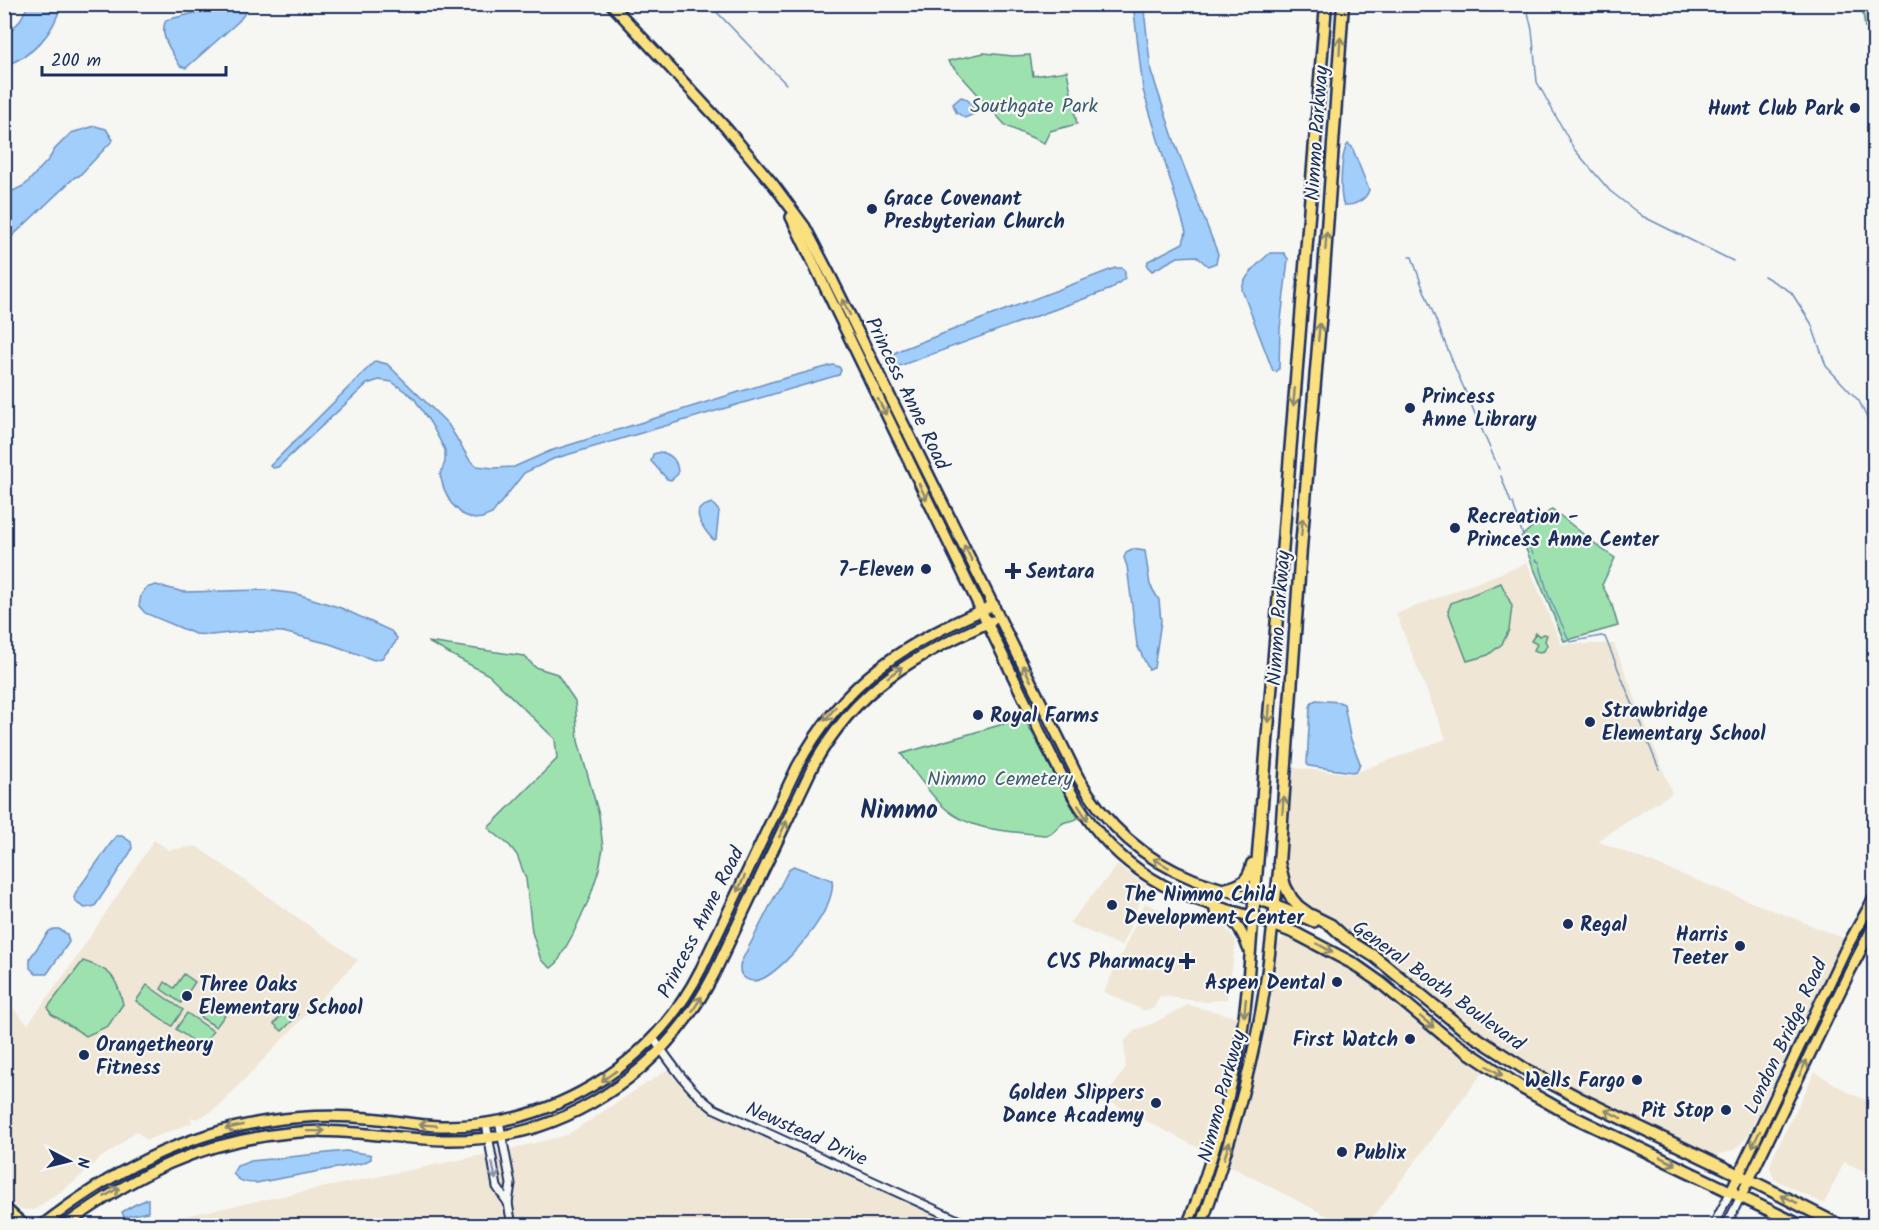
<svg xmlns="http://www.w3.org/2000/svg" width="1879" height="1230" font-family="Kalam,sans-serif">
<style>
.built{fill:#efe6d5}
.green{fill:#9de2ae;stroke:#5c8886;stroke-width:1.5}
.water{fill:#a1cefb;stroke:#6b8ebc;stroke-width:1.5}
.lines{fill:none;stroke-linecap:round;stroke-linejoin:round}
.stream{stroke:#6b8ebc;stroke-width:1.5}
.minor-casing{stroke:#1b2f5e;stroke-width:11}
.major-casing{stroke:#1b2f5e;stroke-width:14}
.highway-casing{stroke:#1b2f5e;stroke-width:15}
.minor{stroke:#f6f6f2;stroke-width:7}
.major{stroke:#fbe080;stroke-width:9}
.highway{stroke:#fbe080;stroke-width:10}
.oneway{stroke:#8b886f}
.oneway2{stroke:#8892a8}
.poi-dot{fill:#1b2f5e;stroke:#f6f6f2;stroke-width:2}
.labels{text-anchor:middle;stroke-width:4.5;stroke-linejoin:round;paint-order:stroke}
.park-label{font-size:20px;fill:#3c5c72;stroke:#f6f6f2}
.poi-label{font-size:20px;font-weight:bold;fill:#1b2f5e;stroke:#f6f6f2;text-anchor:start}
.street-label{font-size:20px;fill:#1b2f5e;stroke:#f6f6f2}
.district-label{font-size:26px;font-weight:bold;fill:#1b2f5e;stroke:#f6f6f2}
</style>
<rect width="100%" height="100%" fill="#f6f6f2"/>
<filter id="ink" filterUnits="userSpaceOnUse"><feTurbulence type="fractalNoise" baseFrequency=".0167" numOctaves="2"/><feDisplacementMap in="SourceGraphic" scale="12" xChannelSelector="R" yChannelSelector="G"/><feConvolveMatrix kernelMatrix="1 2 1 2 8 2 1 2 1" color-interpolation-filters="sRGB"/></filter>
<g filter="url(#ink)">
<!-- built -->
<g class="built">
<polygon points="1527,563 1561,644 1614,644 1672,793 1597,841 1843,938 1747,1137 1734,1150 1713,1156 1689,1146 1548,1077 1473,1031 1409,974 1305,905 1291,889 1284,868 1294,768 1352,774 1446,739 1396,614"/>
<polygon points="154,840 169,850 196,846 358,960 220,1105 209,1113 197,1119 191,1117 192,1123 147,1140 136,1131 118,1146 99,1159 75,1181 34,1210 20,1209 5,1199 5,1001 28,1024 70,967"/>
<polygon points="1118,865 1146,886 1122,946 1069,923"/>
<polygon points="1145,903 1189,923 1226,928 1236,941 1227,999 1206,1002 1160,996 1153,1009 1143,1010 1104,992"/>
<polygon points="1289,936 1351,968 1372,982 1434,1036 1483,1072 1367,1225 1345,1225 1230,1166 1265,1020 1276,946 1280,940"/>
<polygon points="1188,1005 1237,1017 1234,1036 1216,1115 1204,1151 1105,1099 1126,1067 1124,1042 1135,1030 1152,1024"/>
<polygon points="667,1070 702,1107 783,1147 956,1225 135,1226 498,1152 567,1135"/>
<polygon points="1815,1072 1848,1092 1874,1104 1874,1175 1844,1162 1824,1204 1774,1179 1770,1167 1773,1156"/>
</g>
<!-- green -->
<g class="green">
<polygon points="1862,5 1874,5 1874,26 1865,28"/>
<polygon points="984,53 1013,56 1030,55 1033,76 1067,71 1077,124 1050,131 1044,143 1006,126 948,61"/>
<polygon points="1552,509 1603,550 1615,558 1602,585 1611,602 1618,626 1564,641 1521,537"/>
<polygon points="1501,583 1512,606 1509,630 1502,644 1488,655 1467,661 1448,611 1451,603"/>
<polygon points="1536,633 1539,636 1544,634 1547,635 1545,641 1547,645 1544,651 1538,652 1534,650 1537,644 1531,641"/>
<polygon points="428,642 524,656 535,667 557,674 575,701 578,741 599,815 603,848 599,869 590,897 573,934 557,963 551,968 541,960 532,932 526,879 517,855 510,846 488,828 557,759 555,739 489,675"/>
<path d="M 1024,718 L 1078,818 C 1073,822 1069,820 1063,823 C 1055,828 1055,834 1045,835 C 1012,831 972,832 946,809 C 930,796 914,770 901,754 Z"/>
<path d="M 83,961 C 111,970 116,975 123,1004 L 108,1026 L 86,1036 L 51,1014 L 48,1007 Z"/>
<polygon points="184,974 195,982 181,1003 161,989 165,982 174,988"/>
<polygon points="147,985 183,1010 172,1026 136,1001"/>
<polygon points="211,1001 227,1012 216,1027 200,1017"/>
<polygon points="288,1007 298,1015 282,1031 274,1024"/>
<polygon points="187,1013 213,1031 202,1047 176,1029"/>
</g>
<!-- water -->
<g class="water">
<path d="M 29,4 L 61,5 C 54,32 33,57 5,65 L 5,36 L 19,22 Z"/>
<path d="M 212,5 L 251,5 L 239,21 L 186,68 L 180,66 C 172,51 158,36 166,20 L 203,11 Z"/>
<polygon points="1144,10 1151,71 1176,146 1218,254 1216,263 1208,266 1196,256 1178,257 1152,271 1147,266 1148,261 1183,243 1186,232 1143,90 1134,11"/>
<path d="M 961,97 C 968,98 975,107 974,114 L 965,118 L 956,112 L 953,104 Z"/>
<polygon points="95,126 106,129 113,140 79,176 75,177 5,243 5,195 25,185 49,159 55,149 71,133"/>
<path d="M 1348,144 L 1352,147 L 1369,190 C 1366,200 1354,206 1344,205 C 1339,196 1341,151 1348,144 Z"/>
<path d="M 1270,253 L 1284,253 L 1288,259 L 1280,329 L 1279,369 L 1276,372 L 1273,371 L 1242,290 C 1243,276 1260,262 1270,253 Z"/>
<polygon points="1115,268 1122,268 1125,271 1125,278 1111,289 894,368 888,364 889,356 900,350"/>
<polygon points="375,361 387,364 448,424 469,459 477,466 493,468 514,467 550,451 771,382 833,365 839,367 841,370 839,375 835,376 553,459 524,473 492,514 482,518 474,519 462,514 451,503 444,489 440,475 445,462 445,450 431,424 414,398 392,382 379,380 367,384 278,467 273,468 270,466"/>
<path d="M 660,452 C 672,454 678,461 678,474 L 671,480 L 667,479 L 651,461 L 653,454 Z"/>
<path d="M 712,503 L 719,511 L 716,539 L 714,540 C 708,535 695,518 699,510 C 701,506 707,505 712,503 Z"/>
<polygon points="1132,549 1145,551 1150,585 1159,600 1161,621 1154,668 1149,670 1137,645 1127,566 1124,558 1126,552"/>
<polygon points="156,585 184,592 266,590 297,594 341,608 391,631 397,638 395,643 382,658 374,660 330,644 283,632 248,631 211,635 195,634 145,613 139,606 141,595 146,588"/>
<polygon points="1316,700 1339,702 1344,704 1350,737 1360,763 1357,771 1352,772 1309,766 1307,764 1310,707 1312,702"/>
<polygon points="116,836 122,836 131,842 132,848 130,853 95,906 85,908 78,904 74,898 76,892"/>
<path d="M 793,866 L 832,880 C 837,908 788,965 764,978 C 751,985 736,978 741,962 L 788,871 Z"/>
<polygon points="54,929 59,929 67,934 69,942 47,974 36,974 30,968 30,958 49,931"/>
<path d="M 346,1151 L 368,1154 L 371,1155 L 371,1159 L 363,1163 L 256,1183 C 247,1183 238,1182 233,1173 L 237,1166 L 251,1161 Z"/>
<polygon points="148,1199 148,1212 124,1217 122,1212 134,1205"/>
</g>
<g class="lines">
<!-- stream -->
<g class="stream">
<polyline points="709,4 786,84"/>
<polyline points="1526,4 1532,30 1537,82 1574,149 1610,191 1642,216 1733,261"/>
<polyline points="1409,257 1412,257 1421,283 1456,370 1499,469"/>
<polyline points="1764,276 1791,292 1811,323 1826,366 1859,401 1874,433"/>
<polyline points="1501,476 1511,503 1513,503 1523,536 1526,539 1533,554"/>
<polyline points="1535,560 1539,562 1548,594 1570,642 1601,636 1605,637 1659,769"/>
</g>
<!-- minor casing -->
<g class="minor-casing">
<g id="minor">
<path d="M 653,1038 C 671,1063 688,1089 713,1108 L 971,1226"/>
<polyline points="499,1121 511,1184 508,1203 512,1226"/>
<polyline points="486,1123 497,1187 508,1203"/>
<polyline points="1713,1226 1731,1191"/>
<polyline points="1726,1226 1741,1196"/>
</g>
</g>
<!-- major casing -->
<g class="major-casing">
<g id="major">
<path d="M 611,4 L 726,128 L 773,184 L 805,227 L 832,279 L 1078,777 C 1105,824 1142,859 1193,879 C 1213,887 1234,892 1254,898 C 1275,905 1295,913 1314,922"/>
<path d="M 791,217 L 1037,726 C 1073,799 1097,854 1175,891 C 1200,903 1227,909 1253,917 C 1250,955 1248,994 1242,1031 C 1231,1097 1212,1163 1187,1226"/>
<path d="M 1215,911 C 1234,917 1242,930 1248,948"/>
<polyline points="1731,1191 1845,950 1874,898"/>
<polyline points="1741,1196 1850,971 1874,925"/>
<polyline points="4,1207 25,1226"/>
<polyline points="4,1220 11,1226"/>
<path d="M 41,1226 C 109,1173 182,1134 268,1121 C 301,1116 335,1115 368,1118 C 392,1120 416,1125 440,1126 C 550,1128 651,1068 701,969 L 797,767 C 845,678 904,644 994,605"/>
<path d="M 64,1226 C 136,1174 198,1142 288,1133 C 343,1127 392,1139 446,1140 C 562,1142 662,1075 714,974 L 813,766 C 857,686 913,657 992,621"/>
<path d="M 1201,1226 C 1222,1167 1241,1108 1254,1046 C 1267,988 1273,926 1279,866"/>
</g>
</g>
<!-- highway casing -->
<g class="highway-casing">
<g id="highway">
<polyline points="1326,4 1253,917 1295,933 1354,964 1381,983 1447,1038 1522,1088 1570,1115 1802,1226"/>
<polyline points="1343,4 1322,299 1301,548 1279,863 1285,886 1292,899 1298,906 1309,914 1331,925 1346,939 1375,957 1463,1029 1508,1058 1528,1071 1579,1098 1764,1187 1841,1226"/>
<path d="M 1224,889 C 1240,886 1249,881 1252,864"/>
</g>
</g>
<!-- minor -->
<use href="#minor" class="minor"/>
<!-- major -->
<use href="#major" class="major"/>
<!-- highway -->
<use href="#highway" class="highway"/>
</g>
<!-- one-way arrows -->
<defs><path id="oneway-shaft" d="M-6 0H5M1.5-3L5.5 0L1.5 3" fill="none" stroke-width="1.6" stroke-linecap="round" stroke-linejoin="round" transform="scale(1.5)"/></defs>
<g class="oneway">
<use href="#oneway-shaft" transform="translate(1340 46) rotate(-86)"/>
<use href="#oneway-shaft" transform="translate(1326 241) rotate(-86)"/>
<use href="#oneway-shaft" transform="translate(846 307) rotate(-116)"/>
<use href="#oneway-shaft" transform="translate(1319 332) rotate(-85)"/>
<use href="#oneway-shaft" transform="translate(1294 397) rotate(95)"/>
<use href="#oneway-shaft" transform="translate(882 407) rotate(63)"/>
<use href="#oneway-shaft" transform="translate(923 492) rotate(64)"/>
<use href="#oneway-shaft" transform="translate(1302 527) rotate(-85)"/>
<use href="#oneway-shaft" transform="translate(968 553) rotate(-117)"/>
<use href="#oneway-shaft" transform="translate(895 672) rotate(-36)"/>
<use href="#oneway-shaft" transform="translate(1027 673) rotate(-116)"/>
<use href="#oneway-shaft" transform="translate(830 714) rotate(129)"/>
<use href="#oneway-shaft" transform="translate(1269 714) rotate(95)"/>
<use href="#oneway-shaft" transform="translate(1283 805) rotate(-86)"/>
<use href="#oneway-shaft" transform="translate(1083 813) rotate(57)"/>
<use href="#oneway-shaft" transform="translate(783 829) rotate(-65)"/>
<use href="#oneway-shaft" transform="translate(1161 863) rotate(-150)"/>
<use href="#oneway-shaft" transform="translate(741 884) rotate(115)"/>
<use href="#oneway-shaft" transform="translate(1325 948) rotate(29)"/>
<use href="#oneway-shaft" transform="translate(697 1004) rotate(-58)"/>
<use href="#oneway-shaft" transform="translate(1245 1008) rotate(96)"/>
<use href="#oneway-shaft" transform="translate(1427 1022) rotate(39)"/>
<use href="#oneway-shaft" transform="translate(1803 1068) rotate(-64)"/>
<use href="#oneway-shaft" transform="translate(1495 1071) rotate(32)"/>
<use href="#oneway-shaft" transform="translate(609 1076) rotate(145)"/>
<use href="#oneway-shaft" transform="translate(1613 1114) rotate(-154)"/>
<use href="#oneway-shaft" transform="translate(428 1125) rotate(-176)"/>
<use href="#oneway-shaft" transform="translate(234 1127) rotate(167)"/>
<use href="#oneway-shaft" transform="translate(316 1131) rotate(-1)"/>
<use href="#oneway-shaft" transform="translate(1756 1139) rotate(116)"/>
<use href="#oneway-shaft" transform="translate(1227 1150) rotate(-72)"/>
<use href="#oneway-shaft" transform="translate(1668 1161) rotate(25)"/>
<use href="#oneway-shaft" transform="translate(112 1192) rotate(-32)"/>
<use href="#oneway-shaft" transform="translate(1789 1199) rotate(-154)"/>
</g>
<use class="oneway2" href="#oneway-shaft" transform="translate(494 1171) rotate(79)"/>
</g>
<!-- markers -->
<g class="poi-dot">
<circle cx="1855" cy="108" r="6"/>
<circle cx="872" cy="209" r="6"/>
<circle cx="1410" cy="408" r="6"/>
<circle cx="1455" cy="528" r="6"/>
<circle cx="926" cy="569" r="6"/>
<path d="M1010 562h6v6h6v6h-6v6h-6v-6h-6v-6h6z"/>
<circle cx="978" cy="715" r="6"/>
<circle cx="1590" cy="722" r="6"/>
<circle cx="1112" cy="905" r="6"/>
<circle cx="1568" cy="924" r="6"/>
<circle cx="1740" cy="946" r="6"/>
<path d="M1184 952h6v6h6v6h-6v6h-6v-6h-6v-6h6z"/>
<circle cx="1337" cy="982" r="6"/>
<circle cx="187" cy="996" r="6"/>
<circle cx="1410" cy="1039" r="6"/>
<circle cx="84" cy="1055" r="6"/>
<circle cx="1637" cy="1080" r="6"/>
<circle cx="1156" cy="1103" r="6"/>
<circle cx="1726" cy="1110" r="6"/>
<circle cx="1342" cy="1152" r="6"/>
</g>
<g class="labels">
<!-- park labels -->
<g class="park-label">
<text x="1034" y="112">Southgate Park</text>
<text x="1000" y="785">Nimmo Cemetery</text>
</g>
<!-- poi labels -->
<g class="poi-label">
<text x="1843" y="115" text-anchor="end">Hunt Club Park</text>
<text x="884" y="205">Grace Covenant<tspan x="884" dy="23">Presbyterian Church</tspan></text>
<text x="1422" y="403">Princess<tspan x="1422" dy="23">Anne Library</tspan></text>
<text x="1467" y="523">Recreation -<tspan x="1467" dy="23">Princess Anne Center</tspan></text>
<text x="914" y="576" text-anchor="end">7-Eleven</text>
<text x="1026" y="578">Sentara</text>
<text x="1602" y="717">Strawbridge<tspan x="1602" dy="23">Elementary School</tspan></text>
<text x="990" y="722">Royal Farms</text>
<text x="1124" y="901">The Nimmo Child<tspan x="1124" dy="23">Development Center</tspan></text>
<text x="1580" y="931">Regal</text>
<text x="1728" y="941" text-anchor="end">Harris<tspan x="1728" dy="23">Teeter</tspan></text>
<text x="1175" y="968" text-anchor="end">CVS Pharmacy</text>
<text x="1325" y="989" text-anchor="end">Aspen Dental</text>
<text x="199" y="991">Three Oaks<tspan x="199" dy="23">Elementary School</tspan></text>
<text x="1398" y="1046" text-anchor="end">First Watch</text>
<text x="96" y="1051">Orangetheory<tspan x="96" dy="23">Fitness</tspan></text>
<text x="1625" y="1087" text-anchor="end">Wells Fargo</text>
<text x="1144" y="1099" text-anchor="end">Golden Slippers<tspan x="1144" dy="23">Dance Academy</tspan></text>
<text x="1714" y="1117" text-anchor="end">Pit Stop</text>
<text x="1354" y="1159">Publix</text>
</g>
<!-- street labels -->
<g class="street-label">
<text transform="translate(1316 133) rotate(-86)" y="7">Nimmo Parkway</text>
<text transform="translate(908 393) rotate(64)" y="7">Princess Anne Road</text>
<text transform="translate(1278 618) rotate(-86)" y="7">Nimmo Parkway</text>
<text transform="translate(700 922) rotate(-63)" y="7">Princess Anne Road</text>
<text transform="translate(1439 985) rotate(36)" y="7">General Booth Boulevard</text>
<text transform="translate(1785 1036) rotate(-65)" y="7">London Bridge Road</text>
<text transform="translate(1221 1096) rotate(-75)" y="7">Nimmo Parkway</text>
<text transform="translate(807 1133) rotate(24)" y="7">Newstead Drive</text>
</g>
<!-- district labels -->
<g class="district-label">
<text x="899" y="818">Nimmo</text>
</g>
</g>
<!-- margin -->
<rect width="1879" height="1230" fill="none" stroke="#f6f6f2" stroke-width="24"/>
<rect x="12" y="12" width="1855" height="1206" fill="none" stroke="#1b2f5e" stroke-width="2" filter="url(#ink)"/>
<!-- north arrow -->
<g transform="translate(69 1161) rotate(97)" stroke="#f6f6f2" stroke-width="4.5" paint-order="stroke">
<path d="M0-4.5L10 22L0 15L-10 22Z" fill="#1b2f5e"/>
<text y="-9" font-size="16" font-weight="bold" text-anchor="middle" fill="#1b2f5e">N</text>
</g>
<!-- scale -->
<path d="M42 66v9h184v-9" fill="none" stroke="#1b2f5e" stroke-width="3"/>
<text x="51" y="66" font-size="18" fill="#1b2f5e" stroke="#f6f6f2" stroke-width="4.5" paint-order="stroke">200 m</text>
</svg>
